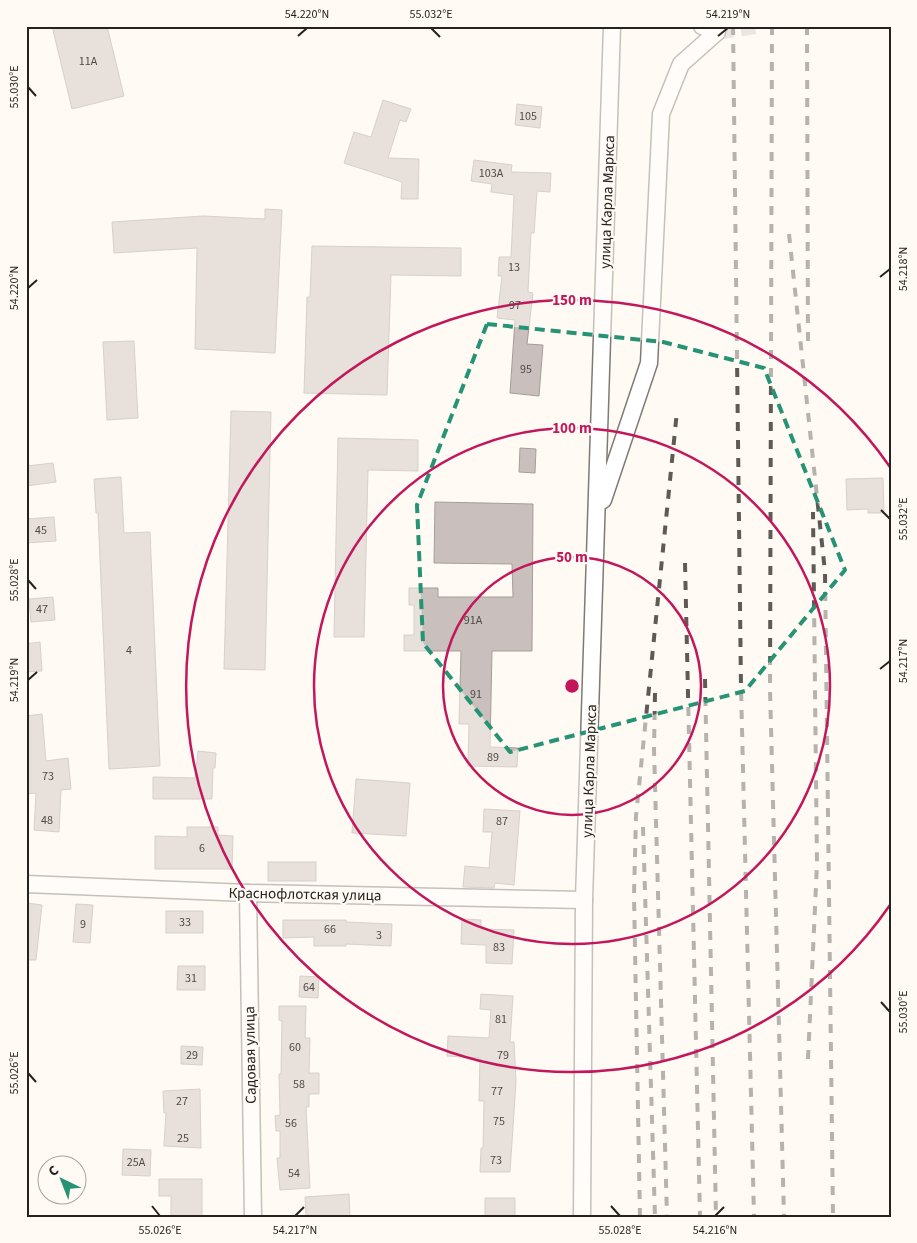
<svg xmlns="http://www.w3.org/2000/svg" width="917" height="1243" font-family="'Source Sans 3',sans-serif">
<style>
.building{fill:#c9c0bd;stroke:#a69d99}
.lines{fill:none;stroke-linecap:round;stroke-linejoin:round}
.minor-tunnel{stroke:#d3cfca;stroke-width:16;stroke-dasharray:16 8;stroke-linecap:butt}
.minor-casing{stroke:#7f7a73;stroke-width:19}
.minor{stroke:#fff;stroke-width:16}
.rail{stroke:#5e5b57;stroke-width:4;stroke-dasharray:9 9;stroke-linecap:butt}
.marked{fill:none;stroke:#259374;stroke-width:4;stroke-dasharray:10 6;stroke-linejoin:round}
.ticks{fill:none;stroke:#252320;stroke-width:2}
.ring{fill:none;stroke:#c2185b;stroke-width:2.5}
.labels{text-anchor:middle;stroke-width:4.5;stroke-linejoin:round;paint-order:stroke}
.number-label{font-size:12px;fill:#4e4a47}
.street-label{font-size:15px;fill:#252320;stroke:#fffaf4}
.centre{fill:#c2185b;stroke:#fffaf4;stroke-width:2.5}
.ring-label{font-size:15px;text-anchor:middle;font-weight:bold;fill:#c2185b;stroke:#fffaf4;stroke-width:4.5;stroke-linejoin:round;paint-order:stroke}
.neatline{fill:none;stroke:#252320;stroke-width:2}
.ticks-label{font-size:12px;text-anchor:middle;fill:#252320}
</style>
<rect width="100%" height="100%" fill="#fffaf4"/>
<!-- building -->
<g class="building">
<polygon points="52,26 107,26 124,96 72,109"/>
<polygon points="383,100 411,109 406,122 400,120 388,158 419,159 418,199 401,199 402,182 344,163 354,132 371,137"/>
<polygon points="517,104 542,107 540,128 515,125"/>
<polygon points="474,160 512,165 511,172 551,173 550,192 537,191 534,233 531,233 528,292 533,293 527,344 543,345 539,396 510,393 515,320 497,318 502,276 498,276 499,257 511,257 514,195 491,192 492,184 471,181"/>
<polygon points="265,209 282,210 275,353 195,349 197,248 114,253 112,222 203,216 265,219"/>
<polygon points="312,246 461,248 461,276 391,275 387,395 304,393 307,297 310,297"/>
<polygon points="134,341 138,418 107,420 103,342"/>
<polygon points="231,411 271,412 265,670 224,669"/>
<polygon points="338,438 418,440 418,471 368,470 364,637 334,637"/>
<polygon points="520,448 536,449 535,473 519,472"/>
<polygon points="53,463 56,482 26,486 26,466"/>
<polygon points="121,477 124,533 150,532 160,766 109,769 98,513 96,513 94,479"/>
<polygon points="883,478 884,513 868,513 868,509 847,510 846,479"/>
<polygon points="435,502 533,504 532,651 492,651 490,747 518,748 517,767 468,766 469,724 459,724 461,651 404,651 404,635 414,635 414,605 409,605 409,588 438,588 438,597 513,597 512,564 434,563"/>
<polygon points="54,517 56,541 26,543 26,519"/>
<polygon points="53,597 55,620 31,622 29,599"/>
<polygon points="40,642 42,671 26,672 26,644"/>
<polygon points="42,714 46,761 68,758 71,789 61,790 59,832 34,830 36,793 26,794 26,716"/>
<polygon points="198,751 216,753 215,768 213,768 212,799 153,799 153,777 195,778"/>
<polygon points="356,779 410,783 406,836 352,833"/>
<polygon points="484,809 520,811 514,885 495,883 494,888 463,887 465,866 489,868 492,832 483,832"/>
<polygon points="187,827 218,827 218,835 233,836 232,869 155,869 155,836 187,837"/>
<rect x="268" y="862" width="48" height="19"/>
<polygon points="27,903 42,905 36,960 26,960"/>
<polygon points="76,904 93,905 90,943 73,942"/>
<rect x="166" y="911" width="37" height="22"/>
<polygon points="462,919 481,920 481,929 514,930 512,964 486,963 486,945 461,944"/>
<polygon points="283,920 346,920 346,922 392,924 391,946 346,944 346,946 314,946 314,937 283,938"/>
<polygon points="178,966 205,966 205,990 177,990"/>
<polygon points="300,976 319,977 318,998 299,997"/>
<polygon points="481,994 513,996 510,1042 514,1042 516,1082 510,1172 480,1172 481,1148 483,1148 484,1101 479,1101 480,1058 447,1056 448,1036 489,1038 491,1010 480,1009"/>
<polygon points="279,1006 306,1006 305,1038 310,1038 309,1073 319,1073 319,1094 309,1094 309,1107 306,1107 310,1188 280,1190 277,1158 280,1158 280,1131 276,1131 275,1116 280,1115 279,1074 281,1074 282,1021 279,1020"/>
<polygon points="181,1046 203,1047 202,1065 181,1064"/>
<polygon points="200,1089 201,1148 164,1146 166,1113 164,1113 163,1091"/>
<polygon points="123,1149 151,1150 150,1176 122,1175"/>
<polygon points="159,1179 202,1179 202,1217 171,1217 171,1196 159,1196"/>
<polygon points="349,1194 350,1217 306,1217 305,1197"/>
<rect x="485" y="1198" width="30" height="19"/>
</g>
<g class="lines">
<!-- minor-tunnel -->
<polyline class="minor-tunnel" points="717,32 755,26"/>
<!-- minor casing -->
<g class="minor-casing">
<g id="minor">
<polyline points="603,500 649,363 661,114 681,64 717,32 702,26"/>
<polyline points="26,884 248,893 584,900"/>
<polyline points="248,893 253,1217"/>
<polyline points="582,1217 584,900 612,26"/>
</g>
</g>
<!-- minor -->
<use href="#minor" class="minor"/>
<!-- rail -->
<g class="rail">
<polyline points="733,26 741,688 754,1217"/>
<polyline points="772,26 770,689 784,1217"/>
<polyline points="807,26 808,346"/>
<polyline points="789,234 825,572 833,1217"/>
<polyline points="685,563 700,1217"/>
<polyline points="705,679 716,1217"/>
<polyline points="655,693 654,749 667,1217"/>
<polyline points="643,827 655,1217"/>
<polyline points="808,1059 817,864 813,512"/>
<polyline points="640,1217 634,895 636,816 677,411"/>
</g>
</g>
<!-- marked area -->
<path d="M0 0H917V1243H0ZM 487,324 L 663,342 L 764,368 L 845,570 L 745,691 L 510,752 L 423,643 L 417,505 Z" fill="#fffaf4" fill-opacity=".55" fill-rule="evenodd"/>
<path class="marked" d="M 487,324 L 663,342 L 764,368 L 845,570 L 745,691 L 510,752 L 423,643 L 417,505 Z"/>
<!-- ticks -->
<path class="ticks" d="M 431,28 L 440,37M 298,36 L 307,28M 718,36 L 728,28M 28,87 L 36,96M 880,277 L 890,269M 28,288 L 37,280M 881,510 L 890,519M 28,580 L 36,589M 880,669 L 890,661M 28,680 L 37,672M 881,1002 L 890,1012M 28,1073 L 36,1082M 152,1206 L 160,1216M 611,1206 L 620,1216M 295,1216 L 304,1207M 715,1216 L 724,1207"/>
<!-- distance rings -->
<g class="ring">
<circle cx="572" cy="686" r="129"/>
<circle cx="572" cy="686" r="258"/>
<path d="M890 905A386 386 0 1 1 890 467"/>
</g>
<g class="labels">
<!-- number labels -->
<g class="number-label">
<text x="88" y="65">11А</text>
<text x="528" y="120">105</text>
<text x="491" y="177">103А</text>
<text x="514" y="271">13</text>
<text x="515" y="309">97</text>
<text x="526" y="373">95</text>
<text x="41" y="534">45</text>
<text x="42" y="613">47</text>
<text x="473" y="624">91А</text>
<text x="129" y="654">4</text>
<text x="476" y="698">91</text>
<text x="493" y="761">89</text>
<text x="48" y="780">73</text>
<text x="47" y="824">48</text>
<text x="502" y="825">87</text>
<text x="202" y="852">6</text>
<text x="185" y="926">33</text>
<text x="83" y="928">9</text>
<text x="330" y="933">66</text>
<text x="379" y="939">3</text>
<text x="499" y="951">83</text>
<text x="191" y="982">31</text>
<text x="309" y="991">64</text>
<text x="501" y="1023">81</text>
<text x="295" y="1051">60</text>
<text x="192" y="1059">29</text>
<text x="503" y="1059">79</text>
<text x="299" y="1088">58</text>
<text x="497" y="1095">77</text>
<text x="182" y="1105">27</text>
<text x="499" y="1125">75</text>
<text x="291" y="1127">56</text>
<text x="183" y="1142">25</text>
<text x="496" y="1164">73</text>
<text x="136" y="1166">25А</text>
<text x="294" y="1177">54</text>
</g>
<!-- street labels -->
<g class="street-label">
<text transform="translate(607 202) rotate(-88)" y="5">улица Карла Маркса</text>
<text transform="translate(589 771) rotate(-88)" y="5">улица Карла Маркса</text>
<text transform="translate(305 894) rotate(1)" y="5">Краснофлотская улица</text>
<text transform="translate(250 1055) rotate(-91)" y="5">Садовая улица</text>
</g>
</g>
<circle cx="572" cy="686" r="8" class="centre"/>
<g class="ring-label">
<text x="572" y="305">150 m</text>
<text x="572" y="433">100 m</text>
<text x="572" y="562">50 m</text>
</g>
<!-- border -->
<rect width="917" height="1243" fill="none" stroke="#fffaf4" stroke-width="55"/>
<!-- north arrow -->
<g transform="translate(62 1180) rotate(317)"><circle r="24" fill="#fffaf4" stroke="#a8a49f"/>
<path d="M0-4L9 19L0 12L-9 19Z" fill="#259374"/>
<text y="-8" font-size="14" font-weight="bold" text-anchor="middle" fill="#252320">С</text>
</g>
<rect x="28" y="28" width="862" height="1188" class="neatline"/>
<g class="ticks-label">
<text x="307" y="18">54.220°N</text>
<text x="431" y="18">55.032°E</text>
<text x="728" y="18">54.219°N</text>
<text transform="translate(14 87) rotate(-90)" y="4">55.030°E</text>
<text transform="translate(903 269) rotate(-90)" y="4">54.218°N</text>
<text transform="translate(14 288) rotate(-90)" y="4">54.220°N</text>
<text transform="translate(903 519) rotate(-90)" y="4">55.032°E</text>
<text transform="translate(14 580) rotate(-90)" y="4">55.028°E</text>
<text transform="translate(903 661) rotate(-90)" y="4">54.217°N</text>
<text transform="translate(14 680) rotate(-90)" y="4">54.219°N</text>
<text transform="translate(903 1012) rotate(-90)" y="4">55.030°E</text>
<text transform="translate(14 1073) rotate(-90)" y="4">55.026°E</text>
<text x="160" y="1234">55.026°E</text>
<text x="295" y="1234">54.217°N</text>
<text x="620" y="1234">55.028°E</text>
<text x="715" y="1234">54.216°N</text>
</g>
</svg>
